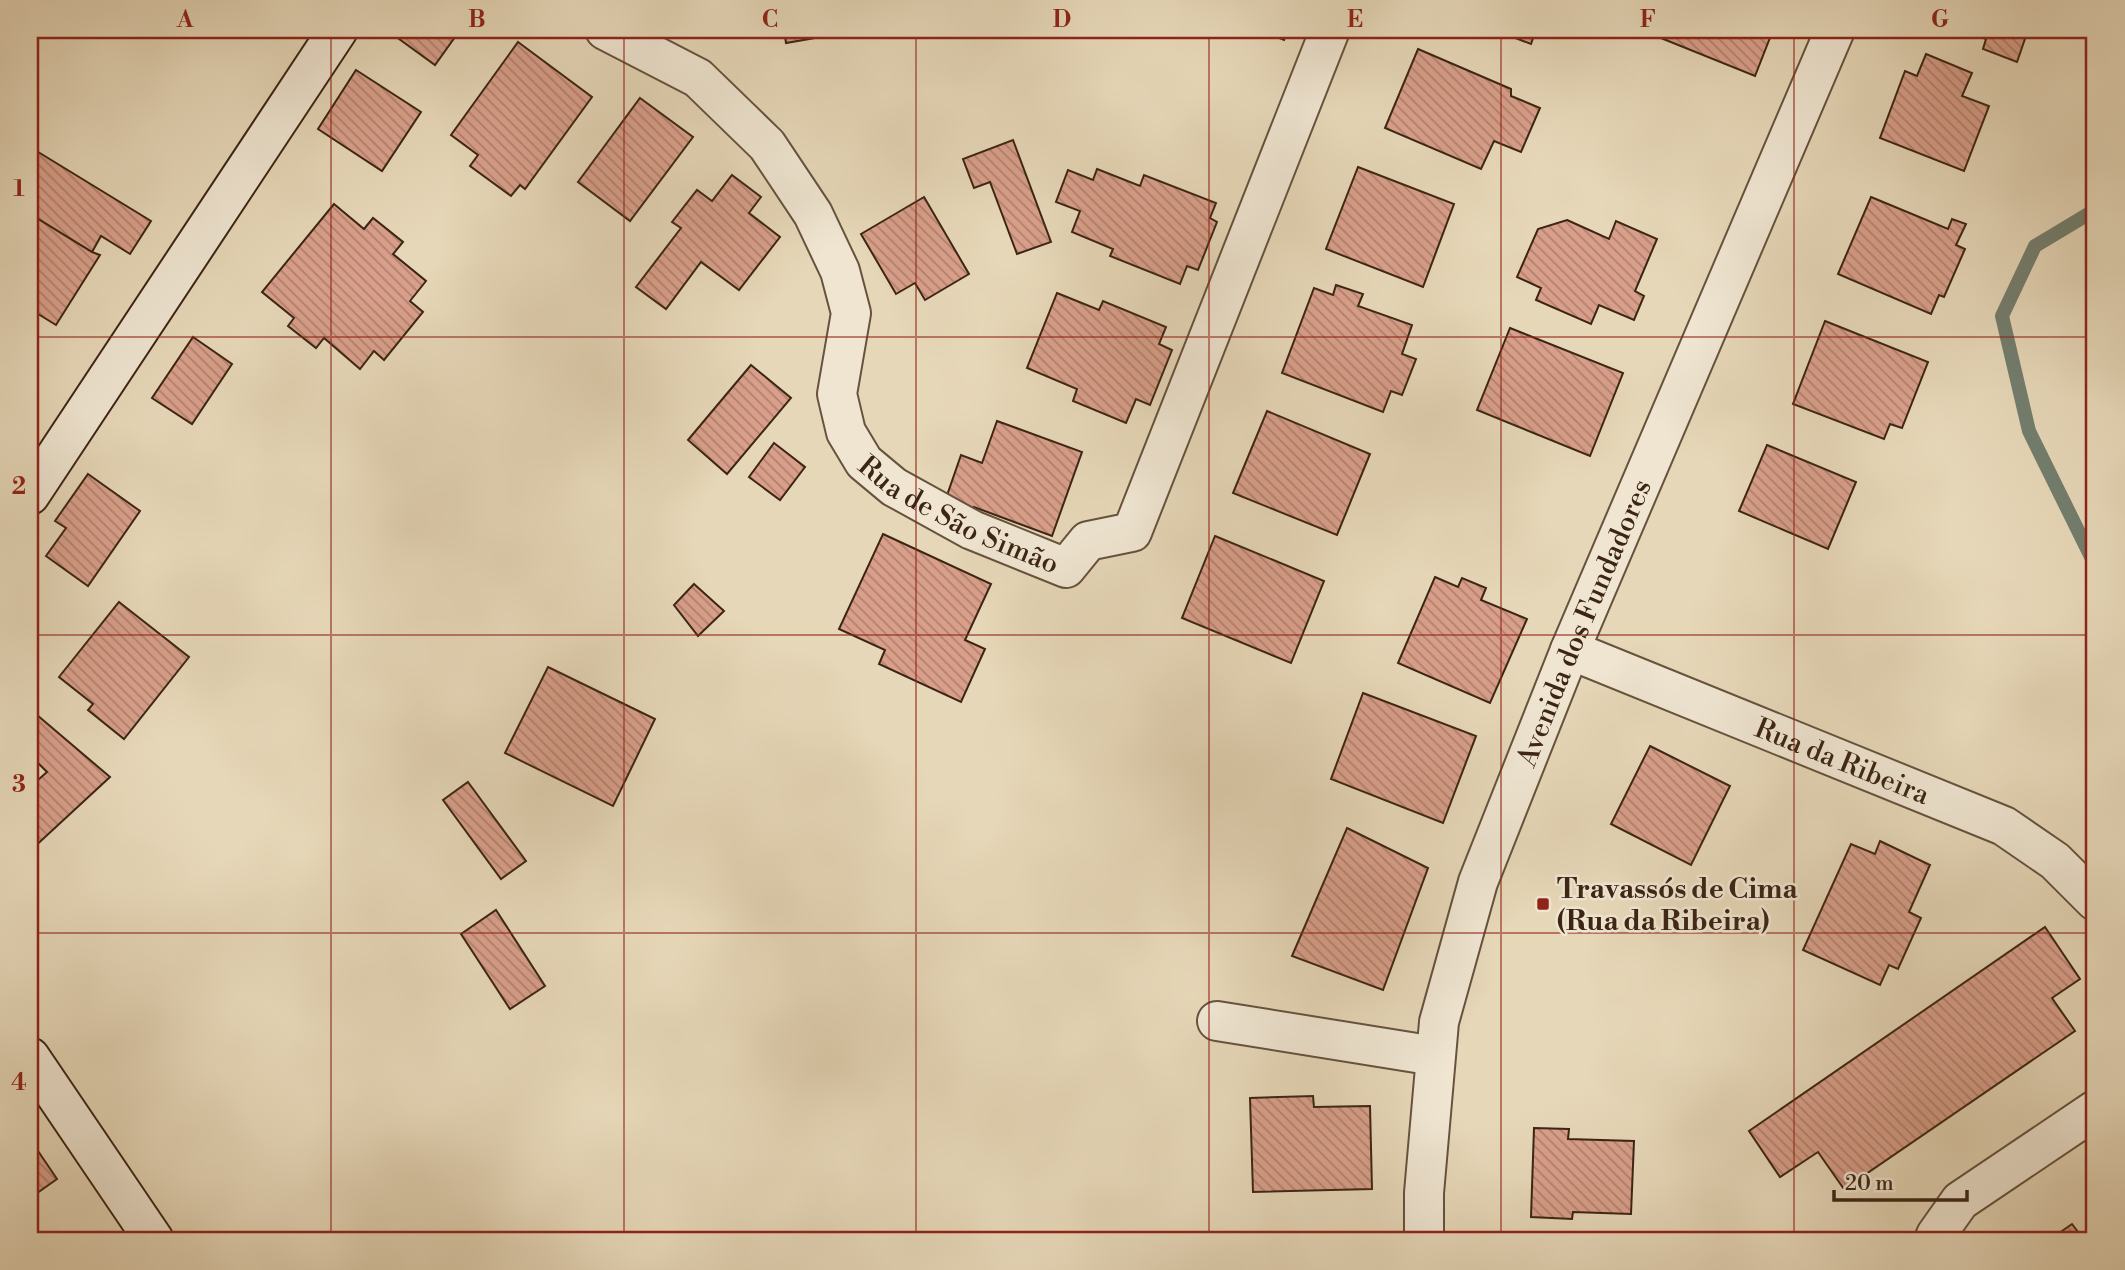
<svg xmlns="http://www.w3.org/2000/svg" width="2125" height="1270" font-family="'Libre Bodoni',serif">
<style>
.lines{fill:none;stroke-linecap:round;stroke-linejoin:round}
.stream{stroke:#737e6f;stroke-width:14}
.building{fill:url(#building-back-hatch);stroke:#3c2514;stroke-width:2}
.street-casing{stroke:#66523d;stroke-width:42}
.secondary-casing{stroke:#3c2514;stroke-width:42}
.street{stroke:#efe5d1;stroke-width:38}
.secondary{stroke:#efe5d1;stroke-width:38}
.grid{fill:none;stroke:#8f2418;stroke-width:2;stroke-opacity:0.55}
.poi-dot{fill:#8f2418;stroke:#efe5d1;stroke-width:2.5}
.labels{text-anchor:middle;stroke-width:5;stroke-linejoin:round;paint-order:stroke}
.street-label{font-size:28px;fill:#3c2514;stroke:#efe5d1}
.poi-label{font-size:28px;font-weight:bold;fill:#3c2514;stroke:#efe5d1;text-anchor:start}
.neatline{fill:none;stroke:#8f2418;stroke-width:2.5}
.grid-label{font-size:23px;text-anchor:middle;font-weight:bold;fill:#8f2418}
</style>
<defs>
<pattern id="building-back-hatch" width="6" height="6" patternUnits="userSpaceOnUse" patternTransform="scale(1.75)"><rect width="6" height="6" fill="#d99f8a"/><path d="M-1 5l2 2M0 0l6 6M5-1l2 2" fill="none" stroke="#b18170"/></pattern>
</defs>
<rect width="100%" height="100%" fill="#e6d7b8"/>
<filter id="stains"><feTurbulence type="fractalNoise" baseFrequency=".00286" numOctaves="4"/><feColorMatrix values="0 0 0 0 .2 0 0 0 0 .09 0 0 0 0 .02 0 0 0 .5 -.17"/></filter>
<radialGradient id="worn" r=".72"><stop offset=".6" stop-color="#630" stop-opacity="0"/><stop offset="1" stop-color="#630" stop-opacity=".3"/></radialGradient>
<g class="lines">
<!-- stream -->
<polyline class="stream" points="2095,210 2035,246 2002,316 2029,431 2095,565"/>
</g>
<!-- building -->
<g class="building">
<polygon points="399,30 460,30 435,65 395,36"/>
<polygon points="784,30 861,30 786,43"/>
<polygon points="1260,30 1288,30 1284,40"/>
<polygon points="1495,30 1536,30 1531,44"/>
<polygon points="1641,30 1773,30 1755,76"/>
<polygon points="1962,30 2028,30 2017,62 1983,49 1986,39"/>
<polygon points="518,42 592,97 525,189 520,185 511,196 470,166 478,155 451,135"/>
<polygon points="1418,49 1511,89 1511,96 1540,108 1521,152 1494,141 1481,169 1385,128"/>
<polygon points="1926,54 1972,73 1962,96 1989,106 1964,171 1880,138 1905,71 1917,76"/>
<polygon points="356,70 421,112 382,171 318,129"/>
<polygon points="640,98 693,137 630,221 578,182"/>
<polygon points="1013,140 1051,242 1017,254 990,182 974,188 963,159"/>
<polygon points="30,147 151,221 130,254 101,236 92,252 30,214"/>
<polygon points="1358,167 1454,204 1423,287 1326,249"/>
<polygon points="1097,169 1140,186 1144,175 1216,203 1210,218 1217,222 1198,270 1187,266 1180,284 1110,256 1113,249 1072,232 1080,211 1056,202 1068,170 1093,180"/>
<polygon points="732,175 761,197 749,213 780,237 739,290 701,262 666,309 636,287 681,228 672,222 697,190 712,201"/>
<polygon points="924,197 969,274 925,300 915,283 896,294 861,234"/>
<polygon points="1871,197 1948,229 1952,219 1966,224 1956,245 1965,249 1944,297 1939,295 1931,314 1838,274"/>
<polygon points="334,204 364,229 373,218 403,242 393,254 426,281 410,301 423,312 384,360 374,351 360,369 324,338 316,348 288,326 294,318 262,292"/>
<polygon points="30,214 92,252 100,255 56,325 30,309"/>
<polygon points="1567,220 1609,239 1616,221 1657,239 1635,291 1644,296 1634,320 1599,305 1591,324 1536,300 1541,288 1517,277 1538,229"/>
<polygon points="1336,285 1363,294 1358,306 1412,325 1402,354 1416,359 1402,395 1391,391 1383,412 1282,373 1314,288 1333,295"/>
<polygon points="1057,293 1099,310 1103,301 1166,327 1159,344 1172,350 1150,405 1136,399 1126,423 1073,401 1077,389 1027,368"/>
<polygon points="1825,321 1928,362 1902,428 1890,424 1884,439 1793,404"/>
<polygon points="1510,328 1623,373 1590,456 1477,410"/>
<polygon points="193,337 232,364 192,424 152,398"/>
<polygon points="751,365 791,398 727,474 688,440"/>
<polygon points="1267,411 1370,454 1337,535 1233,493"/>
<polygon points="997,421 1082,452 1052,536 974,507 971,518 943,507 961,455 982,463"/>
<polygon points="774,443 805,467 780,500 749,477"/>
<polygon points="1767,445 1856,482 1828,549 1739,511"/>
<polygon points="88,474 140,511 88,586 46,556 66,528 55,521"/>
<polygon points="883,534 991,584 965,640 985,649 961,702 879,664 885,650 839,629"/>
<polygon points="1215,536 1324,581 1291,663 1182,618"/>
<polygon points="1435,577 1458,587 1462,578 1486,588 1481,600 1527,619 1490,703 1398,663"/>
<polygon points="694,584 724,611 698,636 674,605"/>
<polygon points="119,602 189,657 124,739 88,710 93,704 59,677"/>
<polygon points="548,667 655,719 613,806 505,753"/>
<polygon points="1363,693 1476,736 1443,823 1331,779"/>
<polygon points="30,709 110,777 30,851 30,787 47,772 30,755"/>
<polygon points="1650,746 1730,786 1691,865 1611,824"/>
<polygon points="468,782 526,861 501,879 443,800"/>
<polygon points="1347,828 1428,868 1383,990 1292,956"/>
<polygon points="1880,841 1930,865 1909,912 1921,918 1898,969 1889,965 1880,985 1803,950 1851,844 1875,854"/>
<polygon points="496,910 545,986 510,1009 461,934"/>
<polygon points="2045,927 2080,979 2052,998 2075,1031 1844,1189 1818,1152 1780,1177 1749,1131"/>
<polygon points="1313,1096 1314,1107 1370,1106 1372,1189 1253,1192 1250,1098"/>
<polygon points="1534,1128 1569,1129 1568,1139 1634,1141 1631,1214 1573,1212 1572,1219 1531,1217"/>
<polygon points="36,1148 57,1179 30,1198 30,1152"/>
<polygon points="2072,1224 2084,1240 2049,1240"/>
</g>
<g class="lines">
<!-- street casing -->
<g class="street-casing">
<g id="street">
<path id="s1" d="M 605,30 L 698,78 L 767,145 L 813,214 L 840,271 L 851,313 L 837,394 L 846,432 L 864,462 L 894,487 L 972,530 L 1066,568 L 1088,541 L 1132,532 L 1330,30"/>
<path id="s2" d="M 1570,650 L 2004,826 L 2055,861 L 2095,901"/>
<polyline points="1217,1021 1435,1056"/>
<path id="s3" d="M 1424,1240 L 1424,1193 L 1439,1022 L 1478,882 L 1570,650 L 1835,30"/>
<polyline points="1934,1240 1936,1235 1960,1201 2095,1110"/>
</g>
</g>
<!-- secondary casing -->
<g class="secondary-casing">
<g id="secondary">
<polyline points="30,495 338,30"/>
<polyline points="30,1057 154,1240"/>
</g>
</g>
<!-- street -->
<use href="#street" class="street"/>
<!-- secondary -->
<use href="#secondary" class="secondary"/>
</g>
<!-- grid -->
<path class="grid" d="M 331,30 L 331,1240M 624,30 L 624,1240M 916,30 L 916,1240M 1209,30 L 1209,1240M 1501,30 L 1501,1240M 1794,30 L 1794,1240M 30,337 L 2095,337M 30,635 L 2095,635M 30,933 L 2095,933"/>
<!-- markers -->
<rect class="poi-dot" x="1536" y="897" width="14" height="14" rx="3.5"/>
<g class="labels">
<!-- street labels -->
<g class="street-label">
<text dy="10" stroke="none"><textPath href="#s1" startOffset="656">Rua de São Simão</textPath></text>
<text dy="10" stroke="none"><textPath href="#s3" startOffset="644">Avenida dos Fundadores</textPath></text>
<text dy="10" stroke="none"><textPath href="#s2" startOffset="294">Rua da Ribeira</textPath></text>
</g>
<!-- poi labels -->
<g class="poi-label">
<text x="1557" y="898">Travassós de Cima<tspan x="1557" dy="32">(Rua da Ribeira)</tspan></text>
</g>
</g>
<!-- margin -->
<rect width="2125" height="1270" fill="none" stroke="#e6d7b8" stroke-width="77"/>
<!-- scale -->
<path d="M1834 1190v10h133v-10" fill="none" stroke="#3c2514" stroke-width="3.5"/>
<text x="1845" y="1190" font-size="21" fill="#3c2514" stroke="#efe5d1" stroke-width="5" paint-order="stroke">20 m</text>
<rect x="38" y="38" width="2048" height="1194" class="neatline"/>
<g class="grid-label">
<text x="185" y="27">A</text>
<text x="477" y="27">B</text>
<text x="770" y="27">C</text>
<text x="1062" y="27">D</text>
<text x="1355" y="27">E</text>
<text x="1648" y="27">F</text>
<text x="1940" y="27">G</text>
<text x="19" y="196">1</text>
<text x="19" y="494">2</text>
<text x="19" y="792">3</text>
<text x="19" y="1090">4</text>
</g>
<rect width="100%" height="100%" filter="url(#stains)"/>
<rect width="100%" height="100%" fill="url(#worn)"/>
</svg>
